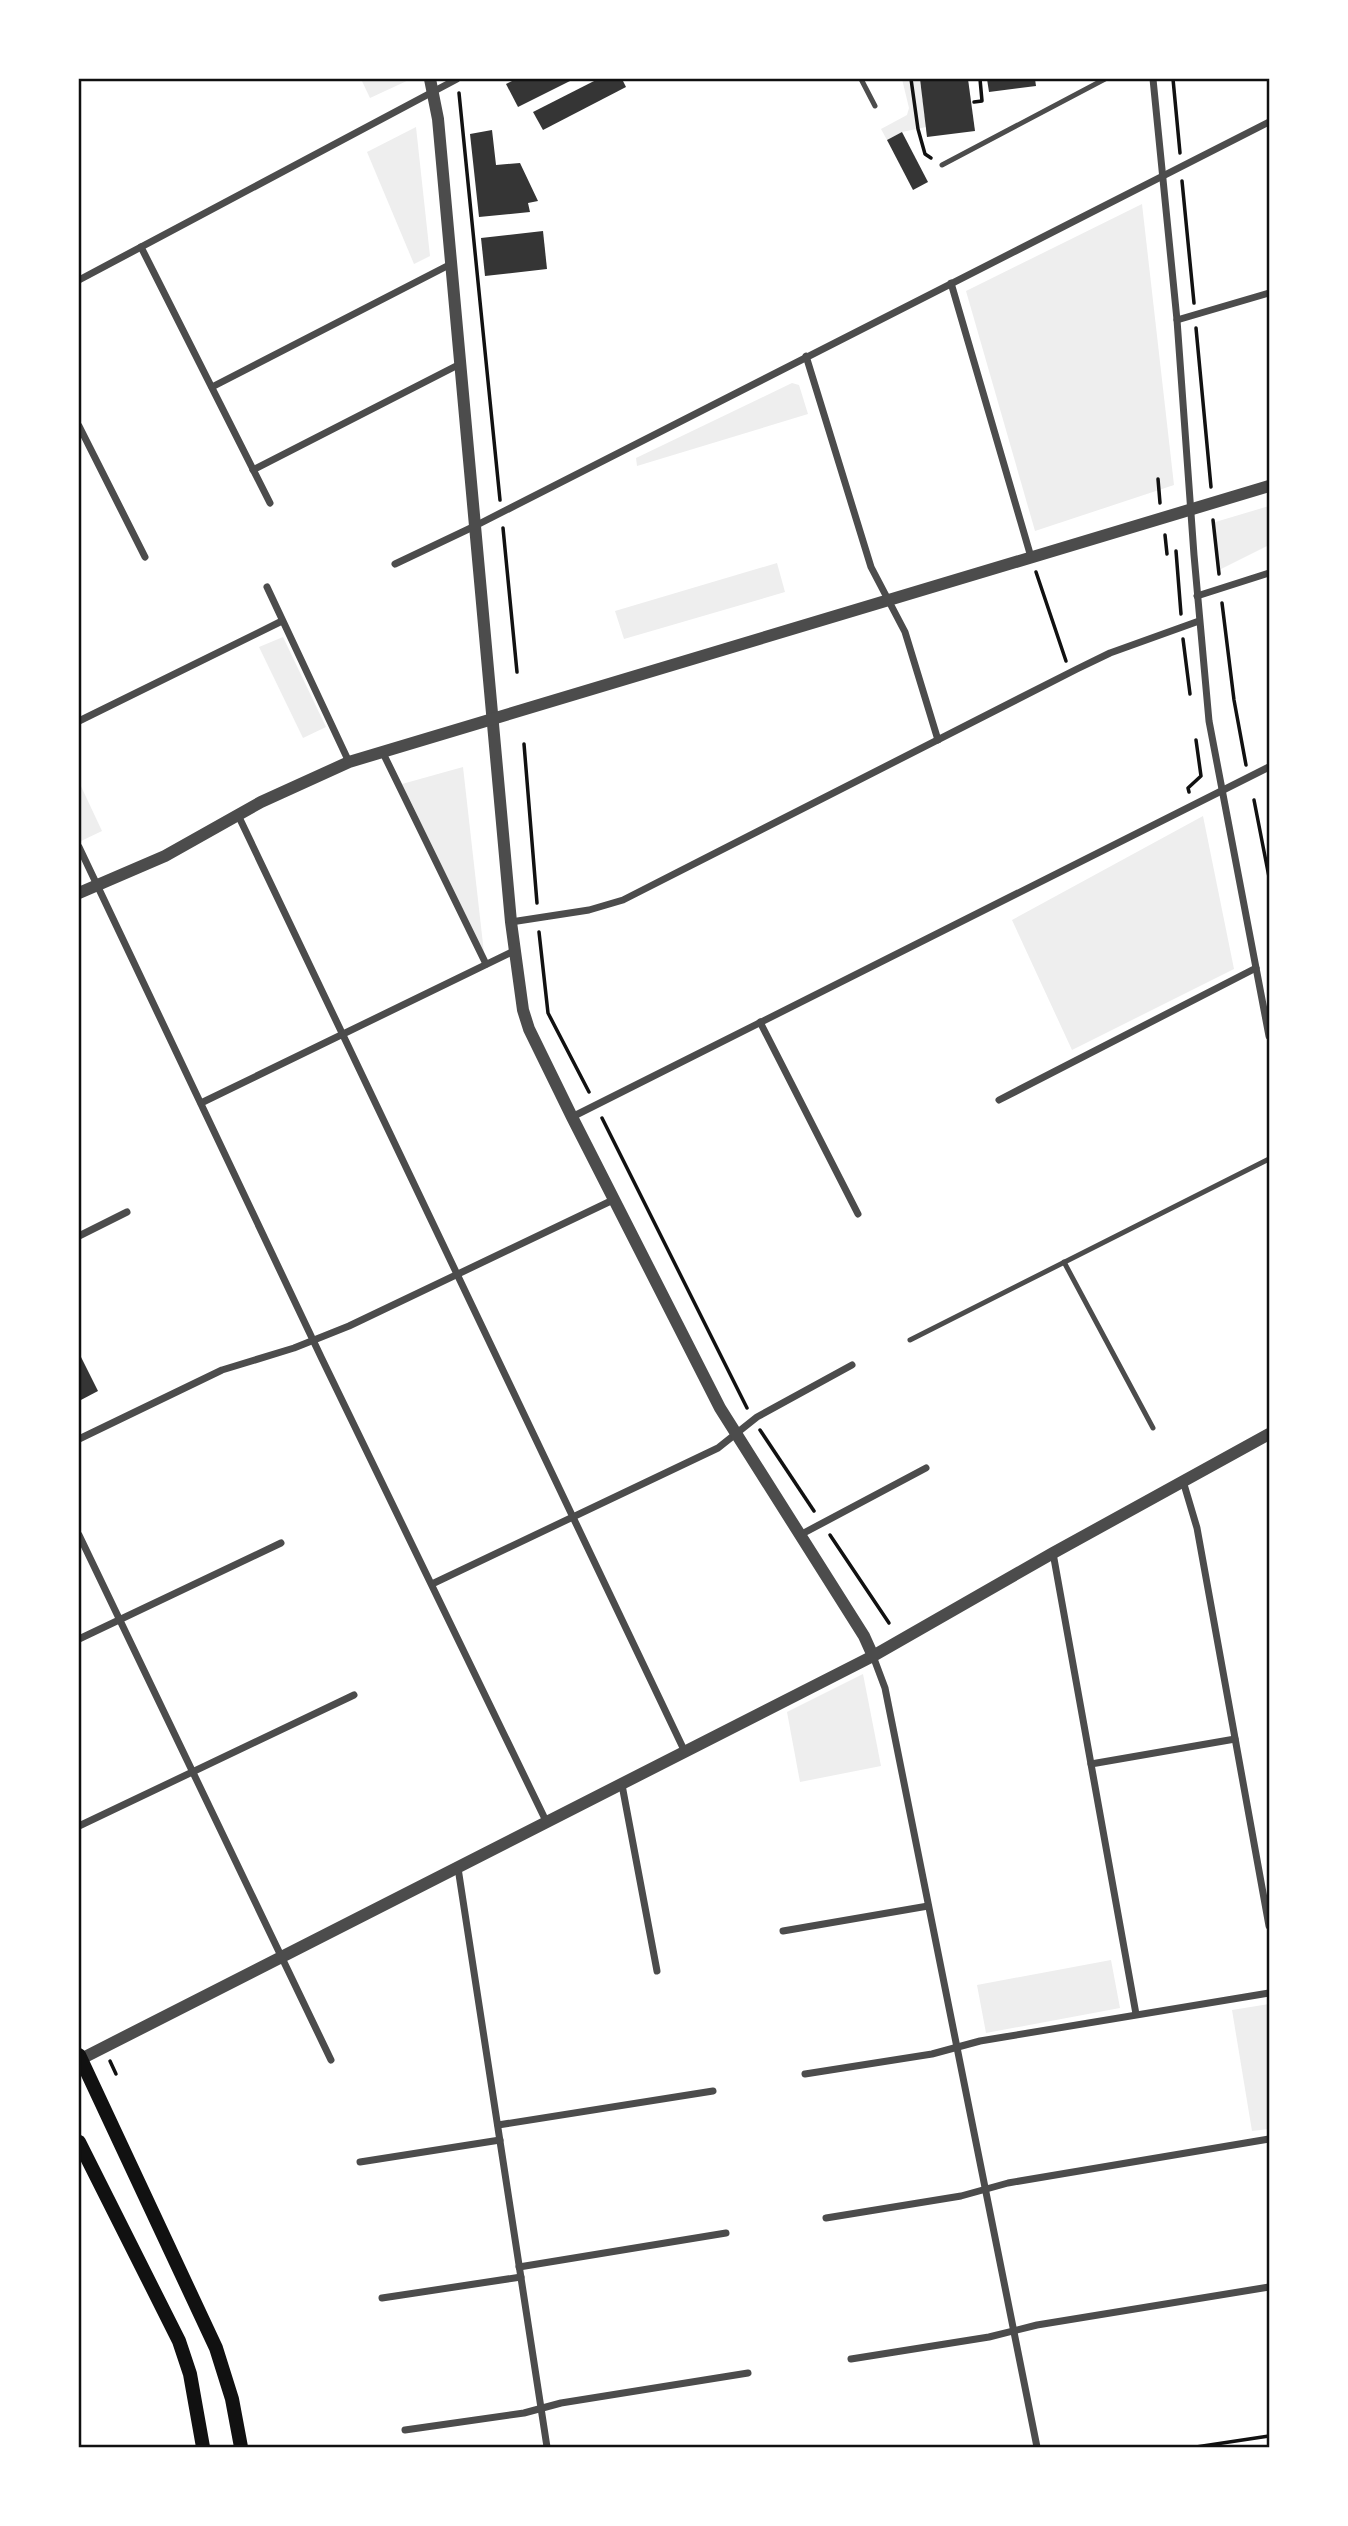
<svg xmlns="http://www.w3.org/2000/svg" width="1348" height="2526" font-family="'Source Sans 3',sans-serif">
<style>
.green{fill:#eee}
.building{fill:#353535}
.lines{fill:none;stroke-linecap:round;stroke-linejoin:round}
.path{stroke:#111;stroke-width:3.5}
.service{stroke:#4c4c4c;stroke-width:5}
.minor{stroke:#4c4c4c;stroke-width:7}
.tertiary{stroke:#4c4c4c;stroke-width:12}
.secondary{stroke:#111;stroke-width:14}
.neatline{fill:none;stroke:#111;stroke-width:2.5}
</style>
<rect width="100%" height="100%" fill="#fff"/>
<!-- green -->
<g class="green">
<polygon points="361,79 411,79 370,98"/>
<polygon points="902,79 920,79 926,127 902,132 887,140 881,129 907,115 909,108"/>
<polygon points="416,127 430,256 414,264 367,152"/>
<polygon points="1142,204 1174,485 1035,531 966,291"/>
<polygon points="792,383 799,385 808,414 637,466 636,458"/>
<polygon points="1269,506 1269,545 1217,571 1212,523"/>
<polygon points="777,563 785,592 624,639 615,611"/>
<polygon points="283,637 326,727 303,738 259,647"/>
<polygon points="463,767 484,953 402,784"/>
<polygon points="79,782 102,831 79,842"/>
<polygon points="1203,816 1234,969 1072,1050 1012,920"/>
<polygon points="863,1674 881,1766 800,1782 787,1712"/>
<polygon points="1111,1960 1120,2008 986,2033 977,1985"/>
<polygon points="1269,2004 1269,2129 1252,2131 1232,2010"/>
</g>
<!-- building -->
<g class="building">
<polygon points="516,79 574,79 518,107 506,84"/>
<polygon points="598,79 622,79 626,87 543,130 533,112"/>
<polygon points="920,79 968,79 975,131 927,137"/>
<polygon points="987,79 1035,79 1036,86 989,92"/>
<polygon points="492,130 496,165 520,163 538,201 528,203 530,212 479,217 470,134"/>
<polygon points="902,132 928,182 913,190 887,140"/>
<polygon points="543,231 547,269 485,276 481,238"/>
<polygon points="79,1353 98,1391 79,1401"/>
</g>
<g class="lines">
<!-- path -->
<g class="path">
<polyline points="911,79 918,129 925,154 931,158"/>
<polyline points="1173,79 1180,153"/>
<polyline points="459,93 500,500"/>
<polyline points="974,102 982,101 980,79"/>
<polyline points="1182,181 1194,303"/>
<polyline points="1196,328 1211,487"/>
<polyline points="1158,479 1160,503"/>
<polyline points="1213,520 1219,574"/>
<polyline points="503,528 517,672"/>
<polyline points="1165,535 1167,554"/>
<polyline points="1176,551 1181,614"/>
<polyline points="1036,572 1066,661"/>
<polyline points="1222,603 1234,700 1246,765"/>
<polyline points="1183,639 1190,694"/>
<polyline points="524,744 537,903"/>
<polyline points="1189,792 1188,788 1201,776 1196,740"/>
<polyline points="1254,800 1269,877"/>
<polyline points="539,932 548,1013 589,1092"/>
<polyline points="602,1118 747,1408"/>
<polyline points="760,1430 814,1511"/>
<polyline points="830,1535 889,1623"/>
<polyline points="110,2061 116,2074"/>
<polyline points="1196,2447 1269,2436"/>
</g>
<!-- service -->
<g class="service">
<polyline points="861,79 875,106"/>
<polyline points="942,165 1105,79"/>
<polyline points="1064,1262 1153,1428"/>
<polyline points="910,1340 1269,1159"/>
</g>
<!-- minor -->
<g class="minor">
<polyline points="1153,79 1177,320 1194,555 1209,721 1269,1036"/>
<polyline points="141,247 270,503"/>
<polyline points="79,280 457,79"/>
<polyline points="951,283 1031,557"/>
<polyline points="1177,320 1269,293"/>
<polyline points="806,356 871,567 905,632 938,740"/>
<polyline points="212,387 451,264"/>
<polyline points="79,426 145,557"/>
<polyline points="253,470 460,364"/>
<polyline points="395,564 475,526 1269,122"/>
<polyline points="267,587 349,762"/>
<polyline points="1197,596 1269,573"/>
<polyline points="79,721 282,621"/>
<polyline points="382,751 486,964"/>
<polyline points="238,815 685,1752"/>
<polyline points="79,847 322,1359 547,1823"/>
<polyline points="511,922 589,910 623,900 1077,669 1110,653 1199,621"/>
<polyline points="760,1022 858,1214"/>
<polyline points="999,1100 1256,968"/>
<polyline points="201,1103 514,951"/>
<polyline points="572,1117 1269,767"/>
<polyline points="79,1236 127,1212"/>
<polyline points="79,1439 222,1370 294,1348 349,1326 613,1200"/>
<polyline points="1183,1481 1197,1528 1269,1926"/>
<polyline points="79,1535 331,2060"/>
<polyline points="800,1535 926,1468"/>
<polyline points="1053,1553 1136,2014"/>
<polyline points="432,1584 718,1448 757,1417 852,1365"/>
<polyline points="79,1639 281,1543"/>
<polyline points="873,1656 885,1688 1037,2447"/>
<polyline points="1091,1764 1235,1739"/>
<polyline points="622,1785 657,1971"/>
<polyline points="79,1826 354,1695"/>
<polyline points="458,1868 547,2447"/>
<polyline points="783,1931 928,1906"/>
<polyline points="805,2074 932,2054 980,2041 1269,1993"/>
<polyline points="498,2125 713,2091"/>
<polyline points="360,2162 500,2140"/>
<polyline points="826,2218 961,2196 1008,2183 1269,2139"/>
<polyline points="519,2267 726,2233"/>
<polyline points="382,2298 521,2277"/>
<polyline points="851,2359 989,2337 1037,2325 1269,2287"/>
<polyline points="405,2430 524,2413 561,2403 748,2373"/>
</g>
<!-- tertiary -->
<g class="tertiary">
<polyline points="430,79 438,119 511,922 523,1010 529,1029 572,1117 720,1408 864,1636 873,1656"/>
<polyline points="79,893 165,856 261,802 349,762 1269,486"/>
<polyline points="79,2060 873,1656 1053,1553 1269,1434"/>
</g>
<!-- secondary -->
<g class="secondary">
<polyline points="79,2055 216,2348 232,2399 241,2447"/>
<polyline points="79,2142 179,2341 190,2374 203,2447"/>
</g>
</g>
<!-- border -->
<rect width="1348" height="2526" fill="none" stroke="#ffffff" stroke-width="161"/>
<rect x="80" y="80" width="1188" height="2366" class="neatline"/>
</svg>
